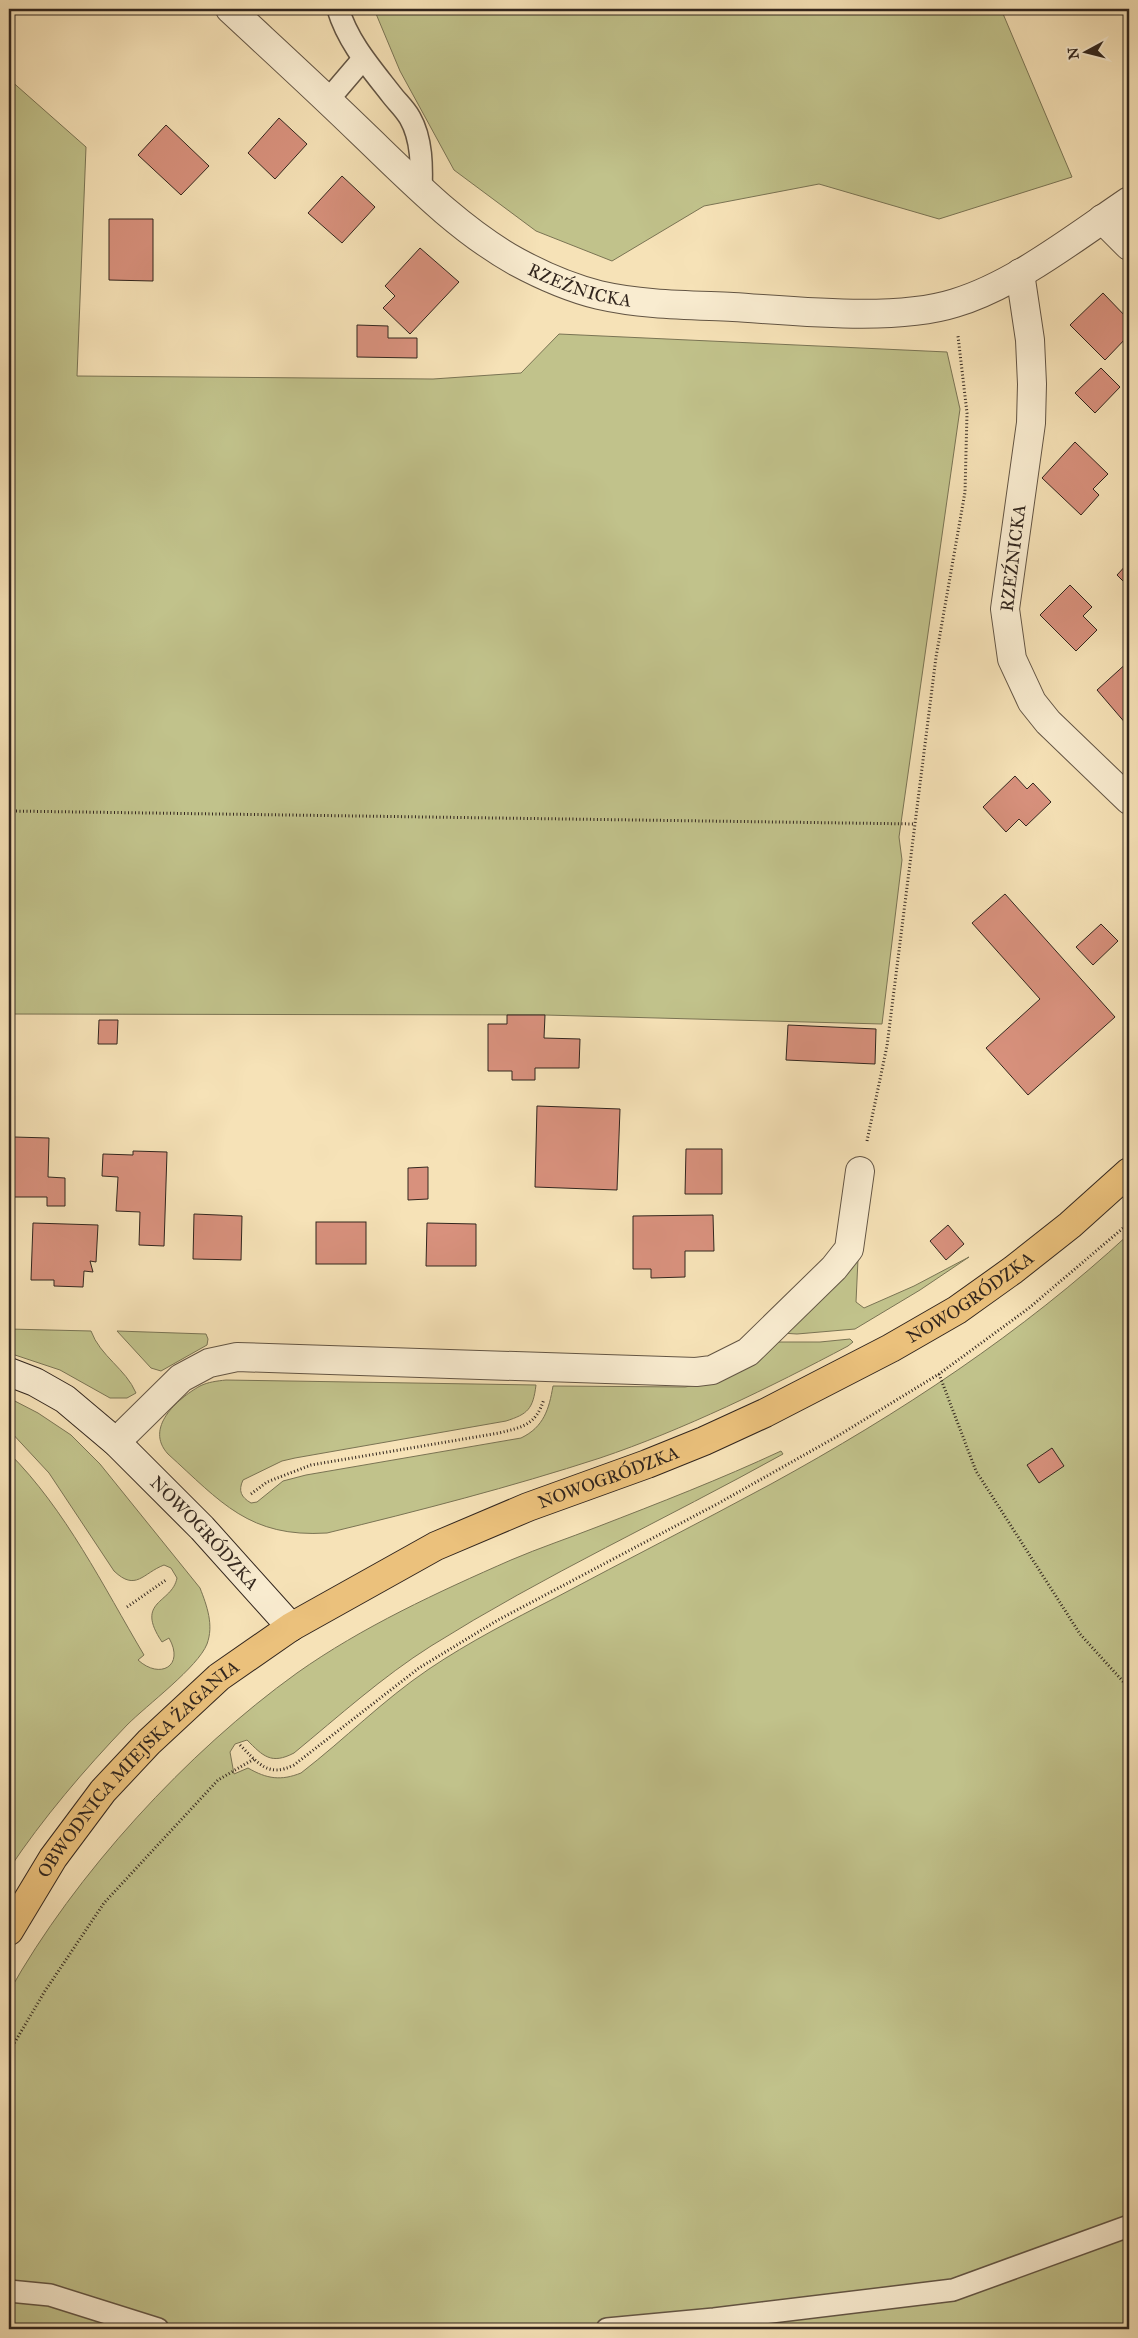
<svg xmlns="http://www.w3.org/2000/svg" width="1138" height="2338" font-family="'IM FELL Great Primer',serif">
<style>
.green{fill:#c1c28b;stroke:#7a7454}
.building{fill:#d8917d;stroke:#32261e}
.lines{fill:none;stroke-linecap:round;stroke-linejoin:round}
.lane-casing{stroke:#635544;stroke-width:24}
.street-casing{stroke:#635544;stroke-width:30}
.secondary-casing{stroke:#32261e;stroke-width:30}
.primary-casing{stroke:#32261e;stroke-width:30}
.path{stroke:#32261e;stroke-width:3;stroke-dasharray:1 2.5;stroke-linecap:butt}
.lane{stroke:#f9ecd0;stroke-width:21}
.street{stroke:#f9ecd0;stroke-width:28}
.secondary{stroke:#f9ecd0;stroke-width:28}
.primary{stroke:#ebc17c;stroke-width:28}
.labels{text-anchor:middle;stroke-width:4.5;stroke-linejoin:round;paint-order:stroke}
.street-label{font-size:18px;fill:#32261e;stroke:#f9ecd0}
</style>
<rect width="100%" height="100%" fill="#f6e2b7"/>
<filter id="stains"><feTurbulence type="fractalNoise" baseFrequency=".004" numOctaves="4"/><feColorMatrix values="0 0 0 0 .2 0 0 0 0 .09 0 0 0 0 .02 0 0 0 .5 -.17"/></filter>
<radialGradient id="worn" r=".72"><stop offset=".6" stop-color="#630" stop-opacity="0"/><stop offset="1" stop-color="#630" stop-opacity=".3"/></radialGradient>
<!-- green -->
<g class="green">
<polygon points="374,9 1001,9 1072,177 939,219 819,184 704,206 612,261 536,231 454,170 400,71"/>
<polygon points="9,79 86,147 77,376 433,379 521,373 559,334 947,352 960,409 899,837 902,860 882,1024 545,1015 9,1014"/>
<path d="M 1129,1234 L 1129,2329 L 9,2329 L 9,1992 C 75,1874 187,1752 297,1673 C 362,1627 438,1592 511,1560 C 539,1548 569,1538 597,1527 C 659,1503 721,1479 781,1451 L 783,1454 C 666,1519 544,1575 431,1646 C 382,1677 339,1716 294,1753 C 271,1765 263,1756 247,1740 L 235,1744 L 230,1752 L 234,1774 L 248,1768 C 267,1779 281,1781 301,1773 C 345,1739 383,1700 429,1669 C 469,1642 512,1620 555,1598 C 626,1560 699,1523 771,1484 C 899,1414 1022,1333 1129,1234 Z"/>
<polygon points="969,1257 920,1290 855,1329 797,1334 781,1333 858,1259 856,1302 864,1308 914,1286"/>
<path d="M 9,1329 L 91,1331 C 100,1356 126,1369 136,1393 L 127,1398 L 110,1398 L 60,1370 L 9,1353 Z"/>
<polygon points="117,1331 206,1334 208,1339 207,1345 161,1371 151,1368"/>
<path d="M 850,1339 L 853,1342 L 848,1346 C 771,1387 683,1430 600,1458 C 511,1487 418,1511 327,1533 C 249,1538 221,1502 168,1454 C 144,1428 177,1399 200,1386 C 208,1382 217,1381 226,1380 L 536,1385 C 533,1409 528,1414 506,1421 L 295,1458 L 282,1461 L 243,1480 C 238,1491 241,1497 251,1503 L 257,1502 L 283,1481 L 306,1475 L 521,1438 C 544,1427 549,1409 553,1386 L 685,1387 L 717,1381 L 772,1342 L 820,1342 Z"/>
<path d="M 9,1398 L 38,1413 L 71,1435 L 100,1464 L 200,1588 C 207,1606 214,1625 207,1644 C 198,1667 147,1705 127,1725 C 84,1770 43,1818 9,1869 L 9,1453 C 66,1510 103,1586 144,1655 L 138,1660 C 160,1680 185,1666 169,1638 L 162,1642 C 134,1600 172,1604 177,1578 L 171,1568 L 164,1565 C 143,1573 136,1592 114,1571 L 49,1473 L 9,1430 Z"/>
</g>
<!-- building -->
<g class="building">
<polygon points="1129,10 1129,21 1124,14"/>
<polygon points="279,118 307,144 275,179 248,153"/>
<polygon points="166,125 209,166 181,195 138,155"/>
<polygon points="342,176 375,207 342,243 308,213"/>
<polygon points="109,219 153,219 153,281 109,280"/>
<polygon points="420,248 459,282 410,334 383,308 395,296 385,286"/>
<polygon points="1103,293 1129,320 1129,335 1105,360 1070,325"/>
<polygon points="357,325 388,326 388,338 417,338 417,358 357,357"/>
<polygon points="1101,368 1120,387 1095,413 1075,393"/>
<polygon points="1075,442 1108,474 1093,489 1099,495 1081,515 1042,478"/>
<polygon points="1129,562 1129,587 1117,575"/>
<polygon points="1070,585 1092,607 1083,616 1097,630 1076,651 1040,615"/>
<polygon points="1129,661 1129,723 1127,725 1097,690"/>
<polygon points="1015,776 1027,789 1033,783 1051,802 1026,826 1019,819 1006,832 983,807"/>
<polygon points="1005,894 1115,1017 1028,1095 986,1048 1040,999 972,923"/>
<polygon points="1101,924 1118,941 1093,965 1076,947"/>
<polygon points="507,1015 545,1015 544,1038 580,1039 579,1068 535,1068 535,1080 512,1080 512,1071 488,1071 488,1024 507,1024"/>
<polygon points="99,1020 118,1020 117,1044 98,1044"/>
<polygon points="788,1025 876,1029 875,1064 786,1060"/>
<polygon points="537,1106 620,1109 617,1190 535,1187"/>
<polygon points="14,1137 49,1138 48,1177 65,1178 65,1206 47,1206 47,1197 13,1197"/>
<polygon points="686,1149 722,1149 722,1194 685,1194"/>
<polygon points="133,1151 167,1152 164,1246 139,1245 140,1212 116,1211 118,1177 102,1176 103,1154 133,1155"/>
<polygon points="428,1167 428,1199 408,1200 408,1168"/>
<polygon points="194,1214 242,1216 241,1260 193,1259"/>
<polygon points="713,1215 714,1251 685,1251 685,1277 651,1278 651,1269 633,1269 633,1216"/>
<rect x="316" y="1222" width="50" height="42"/>
<polygon points="33,1223 98,1225 96,1262 90,1261 93,1272 84,1271 83,1287 54,1286 54,1280 31,1280"/>
<polygon points="427,1223 476,1224 476,1266 426,1266"/>
<polygon points="948,1225 964,1244 946,1260 930,1241"/>
<polygon points="1052,1448 1064,1466 1039,1483 1027,1465"/>
</g>
<g class="lines">
<!-- lane casing -->
<g class="lane-casing">
<g id="lane">
<path d="M 338,9 C 348,42 370,67 391,94 C 397,102 405,109 410,118 C 422,139 422,167 421,190"/>
<polyline points="328,100 363,59"/>
<polyline points="9,2291 50,2295 158,2329"/>
<polyline points="607,2329 714,2319 953,2290 1129,2226"/>
</g>
</g>
<!-- street casing -->
<g class="street-casing">
<g id="street">
<path id="s1" d="M 230,9 C 274,50 319,91 362,133 C 410,179 459,230 517,262 C 543,276 571,288 599,295 C 642,305 689,305 733,307 C 797,311 895,322 955,303 C 1015,285 1077,236 1129,201"/>
<polyline points="1102,219 1129,246"/>
<polyline points="1020,273 1030,340 1032,384 1031,423 1005,609 1012,659 1032,702 1048,722 1129,800"/>
<polyline points="116,1442 181,1378 209,1363 237,1357 696,1372 712,1370 748,1352 834,1268 849,1249 860,1171"/>
</g>
</g>
<!-- secondary casing -->
<g class="secondary-casing">
<g id="secondary">
<path id="s2" d="M 9,1372 L 35,1382 L 65,1399 L 116,1442 L 202,1528 L 291,1627"/>
</g>
</g>
<!-- primary casing -->
<g class="primary-casing">
<g id="primary">
<path id="s3" d="M 9,1931 L 53,1858 L 103,1791 L 149,1742 L 219,1677 L 291,1627 L 436,1546 L 528,1507 L 647,1464 L 704,1441 L 765,1413 L 891,1348 L 957,1310 L 1013,1270 L 1070,1225 L 1129,1172"/>
</g>
</g>
<!-- path -->
<g class="path">
<polyline points="9,811 915,824"/>
<polyline points="867,1141 887,1046 936,657 965,492 967,413 958,336"/>
<polyline points="939,1374 976,1471 1080,1634 1129,1688"/>
<path d="M 251,1494 L 267,1482 L 311,1465 L 499,1433 C 523,1427 536,1425 544,1399"/>
<polyline points="127,1607 166,1580"/>
<path d="M 240,1745 C 258,1763 268,1778 294,1765 L 419,1668 L 498,1620 L 719,1503 L 836,1437 L 939,1374 L 1029,1308 L 1129,1223"/>
<polyline points="9,2052 45,1991 104,1903 218,1780 254,1759"/>
<polyline points="9,2057 12,2050"/>
</g>
<!-- lane -->
<use href="#lane" class="lane"/>
<!-- street -->
<use href="#street" class="street"/>
<!-- secondary -->
<use href="#secondary" class="secondary"/>
<!-- primary -->
<use href="#primary" class="primary"/>
</g>
<g class="labels">
<!-- street labels -->
<g class="street-label">
<text dy="6" stroke="none"><textPath href="#s1" startOffset="451">RZEŹNICKA</textPath></text>
<text transform="translate(1013 558) rotate(-83)" y="6">RZEŹNICKA</text>
<text dy="6" stroke="none"><textPath href="#s3" startOffset="1176">NOWOGRÓDZKA</textPath></text>
<text dy="6" stroke="none"><textPath href="#s3" startOffset="771">NOWOGRÓDZKA</textPath></text>
<text dy="6" stroke="none"><textPath href="#s2" startOffset="256">NOWOGRÓDZKA</textPath></text>
<text dy="6" stroke="none"><textPath href="#s3" startOffset="209">OBWODNICA MIEJSKA ŻAGANIA</textPath></text>
</g>
</g>
<!-- margin -->
<rect width="1138" height="2338" fill="none" stroke="#f6e2b7" stroke-width="30"/>
<rect x="10" y="10" width="1118" height="2318" fill="none" stroke="#32261e" stroke-width="2.5"/>
<rect x="15" y="15" width="1108" height="2308" fill="none" stroke="#32261e"/>
<!-- north arrow -->
<g transform="translate(1086 52) rotate(263)" stroke="#f9ecd0" stroke-width="4" paint-order="stroke">
<path d="M0-4L9 19L0 12L-9 19Z" fill="#32261e"/>
<text y="-8" font-size="14" font-weight="bold" text-anchor="middle" fill="#32261e">N</text>
</g>
<rect width="100%" height="100%" filter="url(#stains)"/>
<rect width="100%" height="100%" fill="url(#worn)"/>
</svg>
